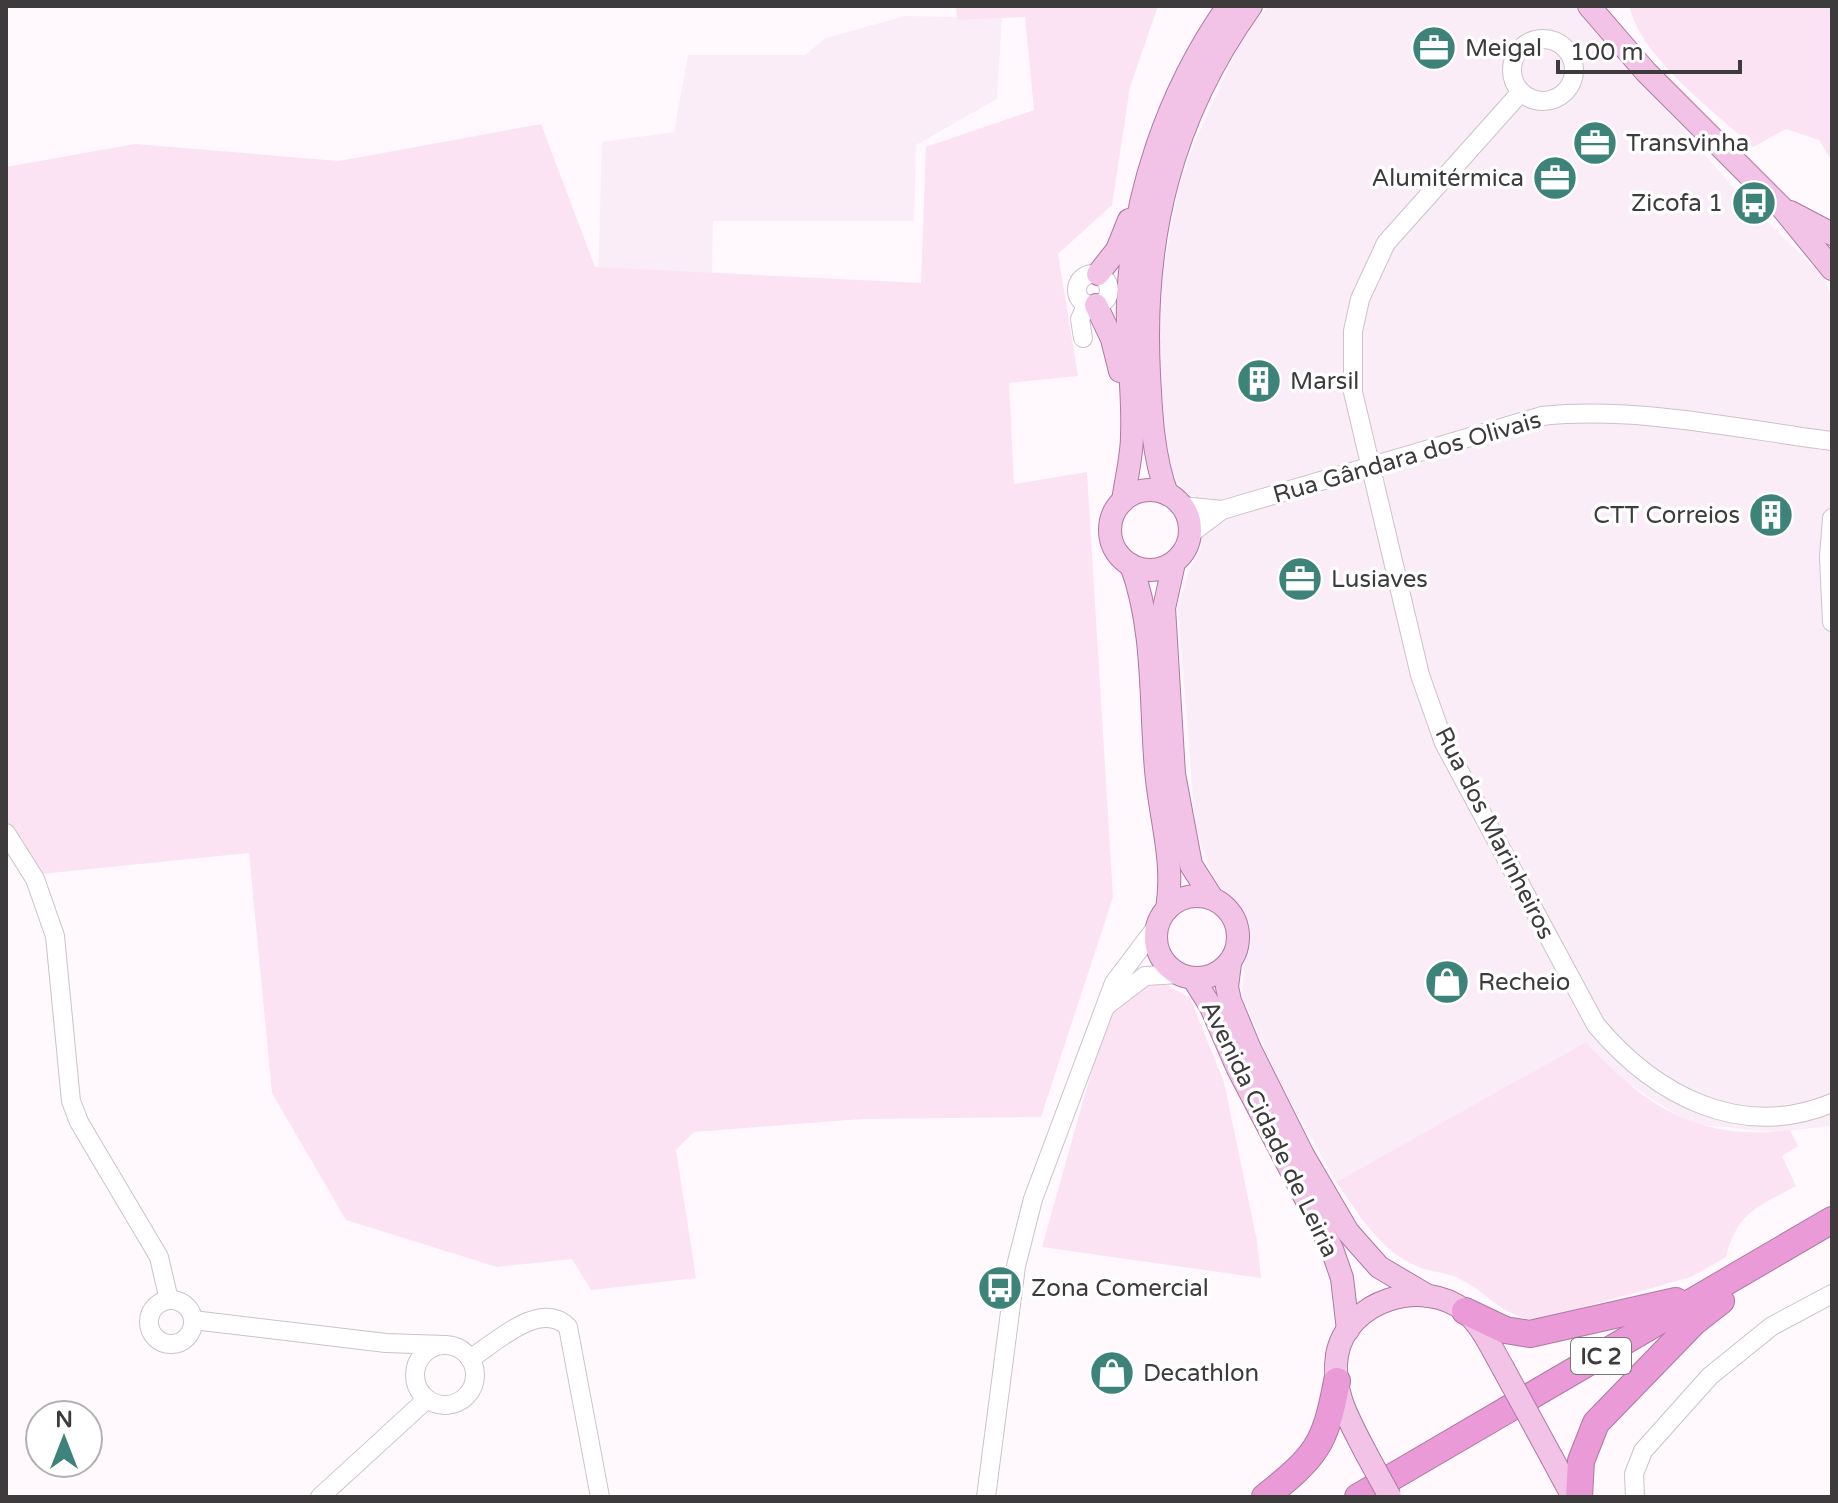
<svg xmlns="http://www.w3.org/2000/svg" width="1838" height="1503" font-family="'Varela Round',sans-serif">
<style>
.built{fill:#fbedf7}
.green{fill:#fbe3f4}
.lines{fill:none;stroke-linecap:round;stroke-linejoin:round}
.minor-casing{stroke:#cac3c8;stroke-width:20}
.major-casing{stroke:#ae79a1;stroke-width:24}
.highway-casing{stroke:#ae79a1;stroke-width:28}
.minor{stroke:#fff;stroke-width:18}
.major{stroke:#f2c2e7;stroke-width:22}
.highway{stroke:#ea9ad7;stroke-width:26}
.major-bridge-casing{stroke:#ae79a1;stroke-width:24;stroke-linecap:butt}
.major-bridge{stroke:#f2c2e7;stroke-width:22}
.labels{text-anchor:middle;stroke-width:7;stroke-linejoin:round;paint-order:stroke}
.shield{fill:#fff;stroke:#787677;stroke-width:2}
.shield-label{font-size:22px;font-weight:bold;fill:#3e3b3d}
.poi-label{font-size:24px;fill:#3e3b3d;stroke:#fff;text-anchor:start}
.street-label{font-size:24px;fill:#3e3b3d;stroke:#fff}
</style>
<rect width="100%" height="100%" fill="#fff9fd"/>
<!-- built -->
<g class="built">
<polygon points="1268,6 1577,6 1737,192 1822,275 1832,295 1832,1126 1776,1132 1691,1124 1618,1077 1586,1042 1336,1182 1279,1080 1242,996 1247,925 1212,875 1195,825 1178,607 1190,568 1201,548 1194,496 1182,488 1172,472 1164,427 1159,343 1160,286 1180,183 1195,141 1243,37"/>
<polygon points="905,16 1002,18 997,99 916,145 914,221 713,221 712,275 598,280 602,142 674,132 688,55 805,55 826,38"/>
</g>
<!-- green -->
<g class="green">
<polygon points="956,6 1158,6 1130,87 1112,205 1058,254 1078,376 1009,383 1014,484 1087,472 1113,897 1041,1117 862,1119 694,1132 676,1150 696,1278 591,1290 572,1259 497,1267 346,1220 272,1093 249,853 21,876 6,845 6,167 135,144 339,161 541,124 595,267 921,283 926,147 1034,110 1025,17 957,20"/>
<path d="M 1629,6 L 1832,6 L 1832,161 L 1819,140 L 1786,129 L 1753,147 C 1712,109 1643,60 1629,6 Z"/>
<polygon points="1164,983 1190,998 1224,1082 1257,1241 1261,1278 1042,1247 1107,1016 1132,987"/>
<path d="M 1586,1042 C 1645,1107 1699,1142 1790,1130 L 1798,1146 L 1782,1156 L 1796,1186 C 1758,1207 1737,1212 1726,1257 L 1691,1277 L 1538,1320 C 1502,1318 1488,1292 1458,1278 C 1445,1272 1429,1272 1416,1266 C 1379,1250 1359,1214 1336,1182 Z"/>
</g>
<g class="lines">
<!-- minor casing -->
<g class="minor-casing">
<g id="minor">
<circle cx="1543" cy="70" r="31"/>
<path d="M 1521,92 L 1386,243 L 1360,299 L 1353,331 L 1353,392 L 1420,675 L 1444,743 L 1596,1025 C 1655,1095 1740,1141 1832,1103"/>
<circle cx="1093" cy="290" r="16"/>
<polyline points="1083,338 1080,319 1087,304"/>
<polyline points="1182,506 1222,510"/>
<polyline points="1832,518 1829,557 1832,622"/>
<path d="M 1190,534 L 1222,510 L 1542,416 C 1638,406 1737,429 1832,441"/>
<polyline points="6,833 35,879 55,936 71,1101 79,1122 159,1257 169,1300"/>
<polyline points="1106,1006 1145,976 1179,974"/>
<circle cx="171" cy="1322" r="22"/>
<polyline points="193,1320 386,1343 445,1345"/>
<circle cx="445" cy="1375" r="30"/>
<path d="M 470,1359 C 496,1342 541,1299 568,1327 L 600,1497"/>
<polyline points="320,1497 427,1399"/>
<polyline points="986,1497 1016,1266 1033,1199 1114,983 1157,926"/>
<polyline points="1635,1497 1634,1474 1643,1451 1710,1376 1772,1326 1832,1294"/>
</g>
</g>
<!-- major casing -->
<g class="major-casing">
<g id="major">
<polyline points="1589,6 1646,72 1783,209 1832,269"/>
<polyline points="1790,212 1832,234"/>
<polyline points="1098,274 1117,250 1129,220"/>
<polyline points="1096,305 1112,339 1120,371"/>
<circle cx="1150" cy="530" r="40"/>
<path d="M 1167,494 C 1153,456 1151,415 1149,374 C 1142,238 1171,118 1251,6"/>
<path d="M 1123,501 C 1126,479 1132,457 1132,435 C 1134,390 1126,346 1128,301 C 1132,197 1168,91 1228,6"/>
<polyline points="1174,563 1164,608 1174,774 1191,865 1212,898"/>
<path d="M 1131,565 C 1155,629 1150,703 1156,770 C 1160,818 1175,861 1167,909"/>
<circle cx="1197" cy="937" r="41"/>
<polyline points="1230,963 1227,987 1230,1001 1250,1049 1303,1155 1348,1232 1379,1267 1428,1296"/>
<polyline points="1193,978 1211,1007 1238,1069 1332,1249 1342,1278 1348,1330"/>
<path d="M 1366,1453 C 1350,1422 1331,1391 1337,1355 C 1347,1300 1423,1277 1465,1311 C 1482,1326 1492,1349 1503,1368"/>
<polyline points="1552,1458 1573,1497"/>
</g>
</g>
<!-- highway casing -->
<g class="highway-casing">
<g id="highway">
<polyline points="1465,1311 1505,1330 1530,1334 1676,1301"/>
<path d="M 1265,1497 C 1316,1456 1325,1446 1337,1381"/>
<polyline points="1358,1497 1832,1220"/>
<polyline points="1579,1497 1581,1461 1596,1423 1694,1322 1721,1301"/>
</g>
</g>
<!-- minor -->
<use href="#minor" class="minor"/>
<!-- major -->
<use href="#major" class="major"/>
<!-- highway -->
<use href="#highway" class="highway"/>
<!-- major-bridge casing -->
<g class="major-bridge-casing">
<g id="major-bridge">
<polyline points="1503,1368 1552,1458"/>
<polyline points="1366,1453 1390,1497"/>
</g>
</g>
<!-- major-bridge -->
<use href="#major-bridge" class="major-bridge"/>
</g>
<!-- icons -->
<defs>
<g id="office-disc" transform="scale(2.3)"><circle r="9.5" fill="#3d837a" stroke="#fff"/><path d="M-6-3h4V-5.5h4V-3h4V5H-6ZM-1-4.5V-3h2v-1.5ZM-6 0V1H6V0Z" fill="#fff"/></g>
<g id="bus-disc" transform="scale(2.3)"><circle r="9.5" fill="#3d837a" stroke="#fff"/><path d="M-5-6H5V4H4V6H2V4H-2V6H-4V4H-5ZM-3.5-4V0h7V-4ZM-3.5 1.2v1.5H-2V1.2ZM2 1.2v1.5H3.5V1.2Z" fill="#fff"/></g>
<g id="building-disc" transform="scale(2.3)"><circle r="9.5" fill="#3d837a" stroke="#fff"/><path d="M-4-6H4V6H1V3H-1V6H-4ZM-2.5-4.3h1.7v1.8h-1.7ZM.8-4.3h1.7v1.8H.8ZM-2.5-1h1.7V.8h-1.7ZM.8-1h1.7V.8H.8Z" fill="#fff"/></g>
<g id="shop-disc" transform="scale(2.3)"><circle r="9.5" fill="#3d837a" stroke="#fff"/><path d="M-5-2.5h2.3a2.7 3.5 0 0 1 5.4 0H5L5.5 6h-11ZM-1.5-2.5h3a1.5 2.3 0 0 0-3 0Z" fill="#fff"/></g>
</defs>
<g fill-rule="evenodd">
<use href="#office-disc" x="1434" y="48"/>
<use href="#office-disc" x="1595" y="143"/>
<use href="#office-disc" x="1555" y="178"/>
<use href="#bus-disc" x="1754" y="203"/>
<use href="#building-disc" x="1259" y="381"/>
<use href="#building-disc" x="1771" y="515"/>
<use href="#office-disc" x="1300" y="579"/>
<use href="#shop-disc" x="1447" y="982"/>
<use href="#bus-disc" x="1000" y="1288"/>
<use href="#shop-disc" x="1112" y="1373"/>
</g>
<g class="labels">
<!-- shield labels -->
<rect class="shield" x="1571" y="1338" width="60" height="36" rx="6"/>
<g class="shield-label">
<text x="1601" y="1364">IC 2</text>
</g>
<!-- poi labels -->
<g class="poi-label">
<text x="1465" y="56">Meigal</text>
<text x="1626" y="151">Transvinha</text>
<text x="1524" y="186" text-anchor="end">Alumitérmica</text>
<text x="1723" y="211" text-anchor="end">Zicofa 1</text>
<text x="1290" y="389">Marsil</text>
<text x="1740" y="523" text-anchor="end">CTT Correios</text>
<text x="1331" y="587">Lusiaves</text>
<text x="1478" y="990">Recheio</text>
<text x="1031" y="1296">Zona Comercial</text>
<text x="1143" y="1381">Decathlon</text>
</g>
<!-- street labels -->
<g class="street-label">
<text transform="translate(1407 457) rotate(-16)" y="8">Rua Gândara dos Olivais</text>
<text transform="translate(1495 833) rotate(63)" y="8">Rua dos Marinheiros</text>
<text transform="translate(1270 1129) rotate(64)" y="8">Avenida Cidade de Leiria</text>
</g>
</g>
<!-- border -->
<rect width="1838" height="1503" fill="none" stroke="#3e3b3d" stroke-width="16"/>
<!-- north arrow -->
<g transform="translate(64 1439)"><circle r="38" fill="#ffffff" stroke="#b2b1b1" stroke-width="2"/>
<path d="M0-6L14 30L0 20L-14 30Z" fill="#3d837a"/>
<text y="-12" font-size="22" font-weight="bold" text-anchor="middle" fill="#3e3b3d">N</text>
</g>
<!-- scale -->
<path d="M1558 60v12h182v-12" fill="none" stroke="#3e3b3d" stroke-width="4"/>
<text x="1570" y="60" font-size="24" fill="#3e3b3d" stroke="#ffffff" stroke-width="6" paint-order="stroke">100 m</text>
</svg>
